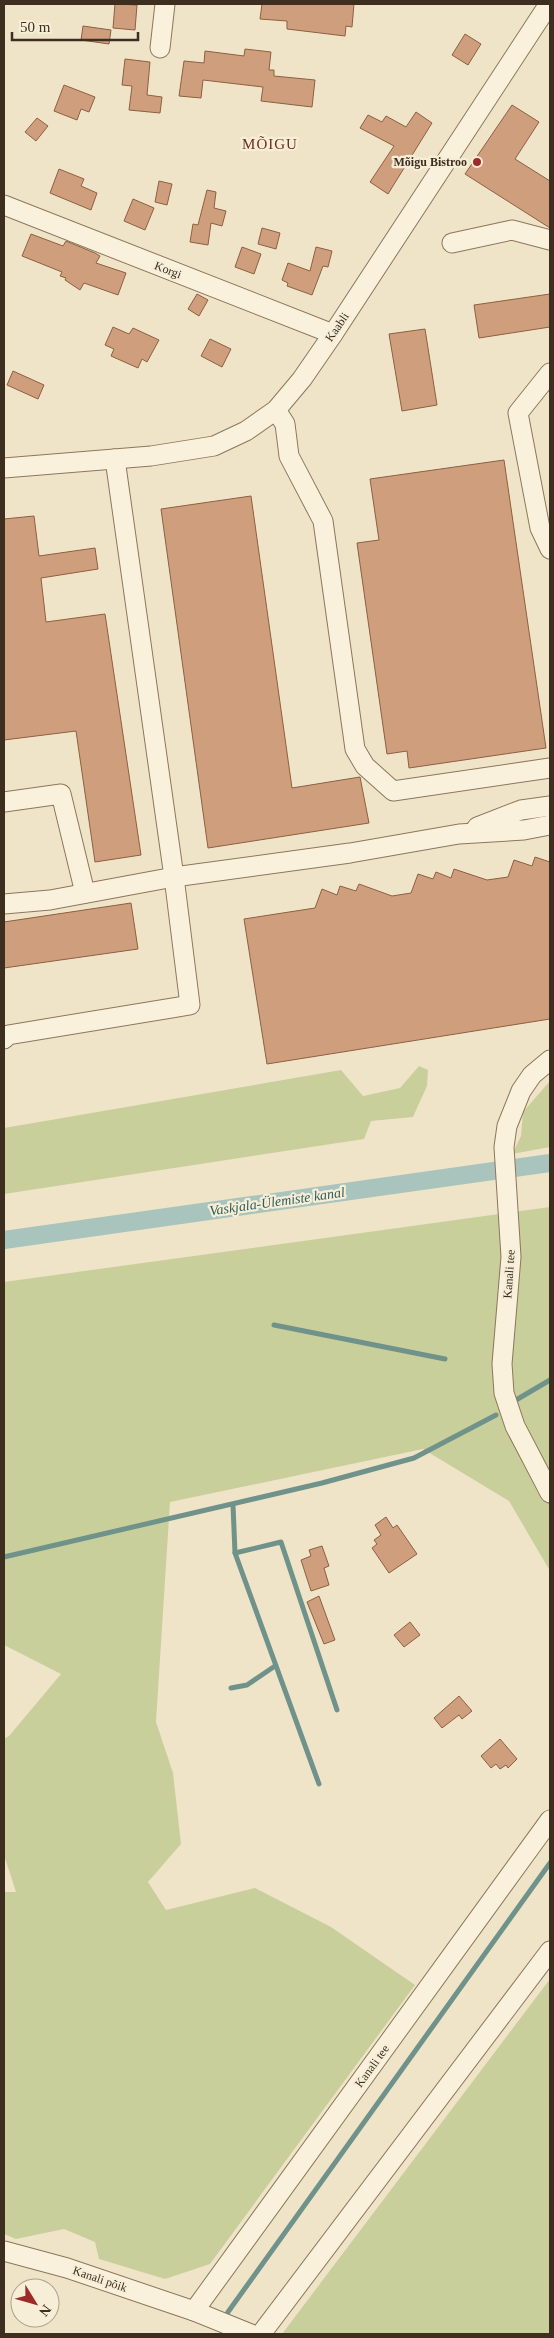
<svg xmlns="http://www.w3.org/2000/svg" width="554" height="2338" font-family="Georgia,serif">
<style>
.green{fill:#c9cf9b}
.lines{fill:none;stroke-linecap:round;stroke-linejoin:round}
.stream{stroke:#6f938a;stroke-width:5}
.canal{stroke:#a9c4bc;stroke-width:18}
.building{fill:#cf9f7d;stroke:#8d5f41}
.minor-casing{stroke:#8d765c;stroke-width:21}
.minor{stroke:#faf1dc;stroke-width:19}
.poi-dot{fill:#9e2a2b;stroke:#f7eed8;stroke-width:2}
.labels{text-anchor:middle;stroke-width:4.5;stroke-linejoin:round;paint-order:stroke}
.poi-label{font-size:12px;font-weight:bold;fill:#3d2e20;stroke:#f7eed8;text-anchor:end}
.street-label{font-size:12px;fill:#3d2e20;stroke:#f7eed8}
.water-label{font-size:14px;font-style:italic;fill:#2f5d5a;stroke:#f7eed8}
.quarter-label{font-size:15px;letter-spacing:1px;fill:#6b2e1e;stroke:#f7eed8}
</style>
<rect width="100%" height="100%" fill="#f0e4c8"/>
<!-- green -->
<g class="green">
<polygon points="419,1066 428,1070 427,1086 413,1117 371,1121 364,1139 4,1194 4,1128 341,1070 363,1096 400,1088"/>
<polygon points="550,1081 550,1147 512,1154 521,1136 523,1112"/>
<polygon points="550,1207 550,1571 509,1501 423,1449 170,1502 156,1722 173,1773 181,1844 148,1882 166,1910 255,1888 331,1927 415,1985 210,2264 165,2279 99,2259 95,2242 64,2229 16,2239 4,2234 4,1892 16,1892 4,1855 4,1739 9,1736 61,1674 4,1645 4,1282"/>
<polygon points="550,1979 550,2334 282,2334"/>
</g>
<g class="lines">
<!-- stream -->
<g class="stream">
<polyline points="274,1325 445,1359"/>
<polyline points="516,1400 550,1380"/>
<polyline points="233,1505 235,1553 319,1784"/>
<polyline points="235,1553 281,1542 337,1710"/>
<polyline points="4,1557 322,1483 414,1458 496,1415"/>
<polyline points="231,1688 247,1685 275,1666"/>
<polyline points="228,2312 550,1863"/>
</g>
<!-- canal -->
<polyline class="canal" points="4,1240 550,1163"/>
</g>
<!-- building -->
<g class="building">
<polygon points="115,4 137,5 135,30 113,28"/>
<polygon points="262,4 354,4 352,27 346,26 345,36 287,29 287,21 260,19"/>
<polygon points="83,26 111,30 109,44 81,40"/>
<polygon points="465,34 481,44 468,65 452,55"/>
<polygon points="245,49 271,52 269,70 274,70 274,76 315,80 312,107 261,101 263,87 203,80 201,98 179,96 184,61 204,63 205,51 244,56"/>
<polygon points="125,59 150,62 147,95 162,97 160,113 129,110 132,86 122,85"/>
<polygon points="64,85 95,97 89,112 81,109 77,120 54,111"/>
<polygon points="512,105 539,122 515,159 550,181 550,228 465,174"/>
<polygon points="416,112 432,123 388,194 370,182 394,146 360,128 368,115 382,122 386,116 406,127"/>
<polygon points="37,118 48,126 36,141 25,132"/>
<polygon points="59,169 84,179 81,186 97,193 91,210 50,193"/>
<polygon points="159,181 172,184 167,205 155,202"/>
<polygon points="207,190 216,192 214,208 226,211 222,226 211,223 208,245 190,242 193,224 198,225"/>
<polygon points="133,199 154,208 145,230 124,221"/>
<polygon points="262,228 280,233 276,249 258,244"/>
<polygon points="31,234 63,246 66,241 95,253 100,256 96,263 126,273 118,295 84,283 80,290 65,280 66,278 60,276 62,272 22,256"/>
<polygon points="242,247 261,254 254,274 235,267"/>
<polygon points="316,247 332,251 328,267 323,266 312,295 287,286 288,283 282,280 288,263 310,271"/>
<polygon points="197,294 208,300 199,316 188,309"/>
<polygon points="550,294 550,327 479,338 474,305"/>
<polygon points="113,327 129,334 133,328 159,340 147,362 142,359 138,368 111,356 114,349 105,345"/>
<polygon points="425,329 437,405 402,411 389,334"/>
<polygon points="210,339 231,349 222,367 201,356"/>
<polygon points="13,371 44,385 38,399 7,385"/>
<polygon points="504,460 546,748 409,768 407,751 387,754 357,543 379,540 370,479"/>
<polygon points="251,496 292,788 360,777 369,823 208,848 161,509"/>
<polygon points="34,516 39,556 95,548 98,569 41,578 46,622 105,614 141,855 95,862 76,731 4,740 4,519"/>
<polygon points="535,857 550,862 550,1019 267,1064 244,919 315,908 322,889 337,895 340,886 356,891 359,884 392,896 411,893 418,874 433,879 436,872 451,878 454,869 487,880 508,877 514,860 532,866"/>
<polygon points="131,903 138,949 4,968 4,922"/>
<polygon points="386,1517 393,1528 397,1525 417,1554 389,1573 372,1548 377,1544 374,1540 381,1535 375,1525"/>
<polygon points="322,1546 329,1566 324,1568 329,1585 311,1591 301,1560 311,1556 309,1550"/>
<polygon points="319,1596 335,1640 324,1644 307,1602"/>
<polygon points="410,1622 420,1635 404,1647 394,1635"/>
<polygon points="459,1696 472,1711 462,1719 459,1715 442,1728 434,1718"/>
<polygon points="500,1739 517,1759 508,1768 506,1765 500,1769 496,1764 491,1768 481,1756"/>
</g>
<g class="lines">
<!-- minor casing -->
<g class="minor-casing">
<g id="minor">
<polyline points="160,48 165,4"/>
<polyline points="4,205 333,334"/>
<polyline points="452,243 512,230 550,240"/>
<polyline points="550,373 518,413 540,528 550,549"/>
<polyline points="276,410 285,424 289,456 323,521 355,749 365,766 393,791 550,768"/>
<polyline points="4,468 151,456 214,446 246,431 276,410 302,379 333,334 549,4"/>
<polyline points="4,802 61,794 85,893"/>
<polyline points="477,827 521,810 550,806"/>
<polyline points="4,904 50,900 174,877 115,459"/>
<polyline points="4,1039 8,1035 190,1005 174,877 350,853 459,834 524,830 550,825"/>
<polyline points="550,1060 532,1075 521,1091 507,1126 504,1147 511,1257 502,1364 504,1393 515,1426 550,1493"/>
<polyline points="4,2251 67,2268 194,2311 251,2334"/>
<polyline points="194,2311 550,1820"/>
<polyline points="261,2334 550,1951"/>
</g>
</g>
<!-- minor -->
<use href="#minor" class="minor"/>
</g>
<!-- markers -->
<circle class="poi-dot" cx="477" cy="162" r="5"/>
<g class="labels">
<!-- poi labels -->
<g class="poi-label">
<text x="467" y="166">Mõigu Bistroo</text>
</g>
<!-- street labels -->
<g class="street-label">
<text transform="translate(168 270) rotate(21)" y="4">Korgi</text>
<text transform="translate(337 327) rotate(-56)" y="4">Kaabli</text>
<text transform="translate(509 1274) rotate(-86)" y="4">Kanali tee</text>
<text transform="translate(372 2066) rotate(-54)" y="4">Kanali tee</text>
<text transform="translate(100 2279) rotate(19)" y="4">Kanali põik</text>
</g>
<!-- water labels -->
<g class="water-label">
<text transform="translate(277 1201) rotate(-8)" y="5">Vaskjala-Ülemiste kanal</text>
</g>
<!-- quarter labels -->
<g class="quarter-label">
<text x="270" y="149">MÕIGU</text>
</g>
</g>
<!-- border -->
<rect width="554" height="2338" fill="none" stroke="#3d2e20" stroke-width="10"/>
<!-- north arrow -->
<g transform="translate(35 2303) rotate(127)"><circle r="24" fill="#f7eed8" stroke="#ada18e"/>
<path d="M0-4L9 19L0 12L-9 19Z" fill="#9e2a2b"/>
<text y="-8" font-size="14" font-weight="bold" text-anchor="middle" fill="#3d2e20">N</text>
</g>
<!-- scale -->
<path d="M12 32v8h126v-8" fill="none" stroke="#3d2e20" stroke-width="2.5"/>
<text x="20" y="32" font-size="15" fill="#3d2e20" stroke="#f7eed8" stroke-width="4" paint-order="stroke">50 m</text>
</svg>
